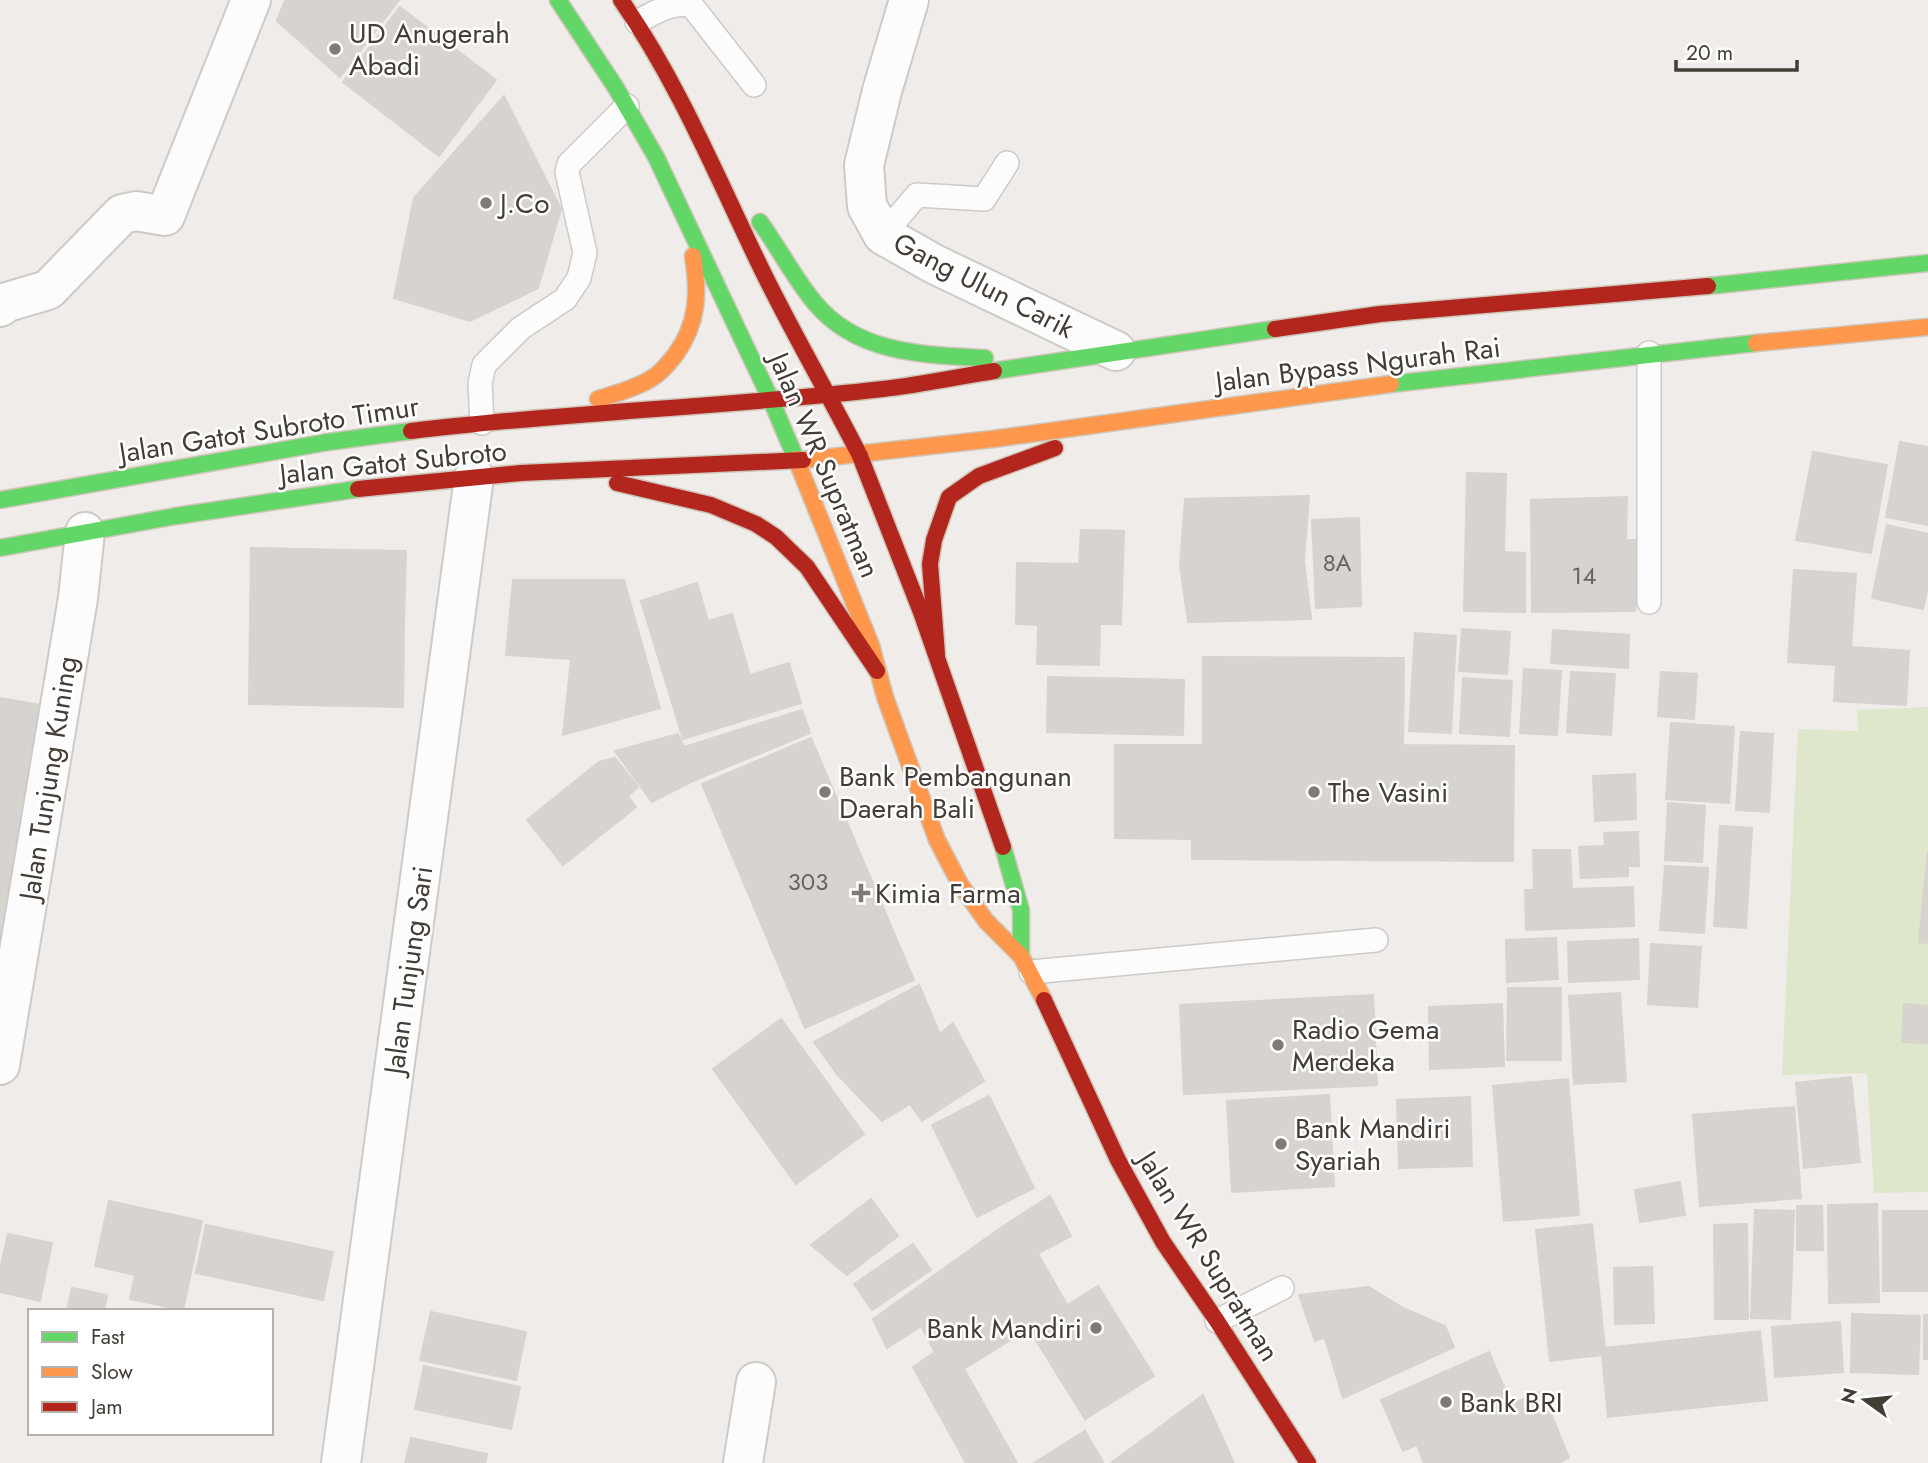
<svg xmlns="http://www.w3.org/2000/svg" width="1928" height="1463" font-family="Jost,sans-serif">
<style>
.green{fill:#dee6cb}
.building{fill:#d7d4d0;stroke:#d7d3cf;stroke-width:2}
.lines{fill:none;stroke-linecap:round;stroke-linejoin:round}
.lane-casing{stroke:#cdcac7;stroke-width:26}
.street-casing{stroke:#cdcac7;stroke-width:42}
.fast-casing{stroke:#cfc6b9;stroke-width:19}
.slow-casing{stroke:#cfc6b9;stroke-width:19}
.jam-casing{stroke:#cfc6b9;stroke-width:19}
.lane{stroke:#fdfcfc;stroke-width:23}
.street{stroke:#fdfcfc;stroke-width:38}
.fast{stroke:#63d668;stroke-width:16}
.slow{stroke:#ff974d;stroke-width:16}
.jam{stroke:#b3261e;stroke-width:16}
.poi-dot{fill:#807a75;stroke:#fff;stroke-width:2.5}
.labels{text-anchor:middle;stroke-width:5;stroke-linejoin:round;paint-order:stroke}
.number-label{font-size:24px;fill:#6a645e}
.poi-label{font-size:28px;fill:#443d36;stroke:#fff;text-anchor:start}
.street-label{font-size:28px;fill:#443d36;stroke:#fff}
</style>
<rect width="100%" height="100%" fill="#efece9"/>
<!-- green -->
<polygon class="green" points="1928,707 1928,1192 1874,1193 1867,1073 1782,1075 1798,729 1858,731 1857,710"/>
<!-- building -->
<g class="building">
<polygon points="285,0 399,0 340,77 277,21"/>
<polygon points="400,7 496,80 439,156 343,82"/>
<polygon points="504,96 561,209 538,288 470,321 394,298 414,198"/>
<polygon points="1900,442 1928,447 1928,525 1886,517"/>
<polygon points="1813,452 1887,465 1871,553 1796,540"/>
<polygon points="1467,473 1506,474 1504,552 1525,553 1525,612 1464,611"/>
<polygon points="1309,496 1304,560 1311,619 1188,622 1180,565 1185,499"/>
<polygon points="1627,497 1626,540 1639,540 1635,611 1532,612 1531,500"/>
<polygon points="1359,518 1361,606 1316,608 1312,520"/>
<polygon points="1887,525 1928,534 1928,587 1923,609 1872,598"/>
<polygon points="1081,530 1124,531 1121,624 1100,624 1099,665 1037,664 1038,625 1016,624 1017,563 1079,564"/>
<polygon points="251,548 300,549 299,621 250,620"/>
<polygon points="300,549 349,550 348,622 299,621"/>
<polygon points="349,550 406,551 404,623 348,622"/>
<polygon points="1794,570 1856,574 1851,647 1909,651 1906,705 1834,701 1836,665 1788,662"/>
<polygon points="513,580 624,580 660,708 563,735 571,659 506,655"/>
<polygon points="697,583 708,621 732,614 750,675 789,663 801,703 683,739 641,601"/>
<polygon points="250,620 404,623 403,707 249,704"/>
<polygon points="1462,629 1510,632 1507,674 1459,671"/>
<polygon points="1553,630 1629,635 1628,668 1551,663"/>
<polygon points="1415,633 1456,636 1451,733 1409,731"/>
<polygon points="1203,657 1404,658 1403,745 1514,746 1513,861 1192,859 1192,839 1115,838 1115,745 1203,745"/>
<polygon points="1524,669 1561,671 1557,735 1520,733"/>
<polygon points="1571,672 1615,674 1611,735 1567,732"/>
<polygon points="1661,672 1697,674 1694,719 1658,716"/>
<polygon points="1048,677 1184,680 1183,735 1047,732"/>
<polygon points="1463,678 1512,681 1509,736 1460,733"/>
<polygon points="0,698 47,706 0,1005"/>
<polygon points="802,710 810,733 695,780 652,802 615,751 678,734 684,747"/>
<polygon points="1671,723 1734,727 1729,803 1666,799"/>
<polygon points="1741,732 1773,734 1769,812 1736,810"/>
<polygon points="811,738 914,980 805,1028 702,784"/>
<polygon points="615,758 638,787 628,796 636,807 563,865 527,820 599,762"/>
<polygon points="1635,774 1636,819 1595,821 1593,776"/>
<polygon points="1668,803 1705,806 1702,862 1665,860"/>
<polygon points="1720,826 1752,828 1746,928 1714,926"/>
<polygon points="1638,832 1639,866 1628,866 1628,876 1581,878 1579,847 1605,846 1604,833"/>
<polygon points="1533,850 1570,850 1572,889 1633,887 1634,926 1526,930 1525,890 1534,890"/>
<polygon points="1928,851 1928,943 1919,942"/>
<polygon points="1665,866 1708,868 1704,933 1660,930"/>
<polygon points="1556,938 1558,979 1507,982 1506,940"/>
<polygon points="1638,939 1639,979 1569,982 1568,942"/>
<polygon points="1651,944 1701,947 1697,1007 1648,1004"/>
<polygon points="919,985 940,1034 953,1023 984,1081 922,1121 910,1104 882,1121 837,1074 814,1042"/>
<polygon points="1508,988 1561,988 1561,1060 1507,1060"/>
<polygon points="1620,993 1626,1081 1574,1084 1569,996"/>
<polygon points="1373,995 1377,1085 1184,1094 1180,1005"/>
<polygon points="1502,1004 1504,1066 1430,1069 1429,1007"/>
<polygon points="1904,1004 1928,1006 1928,1043 1902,1042"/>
<polygon points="781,1019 864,1134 796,1184 713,1069"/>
<polygon points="1851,1077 1860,1162 1804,1168 1796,1083"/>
<polygon points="1568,1079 1579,1215 1504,1221 1493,1086"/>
<polygon points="1329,1095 1334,1186 1232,1192 1227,1101"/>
<polygon points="989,1096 1034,1188 977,1217 932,1125"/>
<polygon points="1470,1097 1472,1166 1399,1168 1397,1100"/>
<polygon points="1794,1107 1801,1198 1700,1206 1693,1115"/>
<polygon points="1680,1182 1685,1215 1640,1222 1635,1190"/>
<polygon points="1050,1196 1071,1236 1020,1263 887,1348 873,1319 999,1229"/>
<polygon points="871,1199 898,1236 847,1275 811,1245"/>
<polygon points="109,1201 202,1221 183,1310 130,1299 135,1275 95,1266"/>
<polygon points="1877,1204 1879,1302 1829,1303 1828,1205"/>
<polygon points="1797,1206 1822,1206 1823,1250 1797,1250"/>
<polygon points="1755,1210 1794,1211 1790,1319 1751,1318"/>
<rect x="1883" y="1211" width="44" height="80"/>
<polygon points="1592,1224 1605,1348 1760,1331 1767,1400 1608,1417 1602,1355 1550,1361 1536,1230"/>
<polygon points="1747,1224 1748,1319 1715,1319 1714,1225"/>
<polygon points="206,1225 333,1252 323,1300 196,1273"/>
<polygon points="8,1234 52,1243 40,1301 0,1292 0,1269"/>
<polygon points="913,1244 931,1270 872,1310 854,1284"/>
<polygon points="1038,1254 1067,1305 949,1378 921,1326 1020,1263"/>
<polygon points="1652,1267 1654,1323 1615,1324 1614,1268"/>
<polygon points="1098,1286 1154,1376 1085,1419 1029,1329"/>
<polygon points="1369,1287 1403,1308 1315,1341 1299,1295"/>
<polygon points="72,1288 107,1295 104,1311 67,1311"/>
<polygon points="1403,1308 1445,1326 1454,1347 1343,1398 1325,1338"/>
<polygon points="431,1312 526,1332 516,1380 420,1360"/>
<polygon points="1852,1314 1920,1316 1918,1374 1851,1372"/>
<rect x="1924" y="1315" width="4" height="44"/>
<polygon points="1840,1322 1843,1372 1775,1377 1772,1327"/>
<polygon points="935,1352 949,1378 964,1369 1017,1463 966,1463 913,1367"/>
<polygon points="1489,1352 1511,1404 1403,1451 1381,1400"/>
<polygon points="424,1366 520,1387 511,1429 415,1409"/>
<polygon points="1542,1391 1569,1458 1558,1463 1424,1463 1417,1445"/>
<polygon points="1203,1395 1234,1463 1111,1463"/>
<polygon points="1085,1431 1103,1462 1102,1463 1034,1463"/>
<polygon points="411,1438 487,1454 485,1463 405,1463"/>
</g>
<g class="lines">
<!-- lane casing -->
<g class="lane-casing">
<g id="lane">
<path d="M 637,22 C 654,13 674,0 692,6 L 754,85"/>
<polyline points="883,235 917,195 984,199 1007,163"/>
<polyline points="482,423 480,383 484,365 521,328 565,299 579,278 585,253 567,172 569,164 627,106"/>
<polyline points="1649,602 1649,353"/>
<polyline points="1031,972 1376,940"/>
<polyline points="1217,1321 1282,1288"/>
</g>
</g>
<!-- street casing -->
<g class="street-casing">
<g id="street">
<polyline points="909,0 882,91 864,165 867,206 883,235 934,264 1116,351"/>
<polyline points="0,307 7,302 48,290 122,214 136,211 165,216 251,0"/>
<polyline points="0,1065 78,598 85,532"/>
<polyline points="341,1463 474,477"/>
<polyline points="743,1463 756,1382"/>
</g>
</g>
<!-- fast casing -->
<g class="fast-casing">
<g id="fast">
<polyline points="558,0 616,88 656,157 771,400 796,459"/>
<path d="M 760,222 C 779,248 794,278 815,303 C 857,354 924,355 985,358"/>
<polyline points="1708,286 1928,263"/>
<polyline points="994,371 1275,329"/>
<polyline points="1391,384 1756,343"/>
<polyline points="0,500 328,442 411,431"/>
<polyline points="0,548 176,516 358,489"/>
<polyline points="1003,847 1021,910 1021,956"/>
</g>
</g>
<!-- slow casing -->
<g class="slow-casing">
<g id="slow">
<polyline points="1756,343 1928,327"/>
<path d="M 598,399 C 615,394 633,389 649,380 C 660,374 668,364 676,354 C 698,323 699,293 693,256"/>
<polyline points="796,459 871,645 885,697 937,840 960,884 986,921 1021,956 1044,1000"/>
<polyline points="803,460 993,439 1391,384"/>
</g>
</g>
<!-- jam casing -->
<g class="jam-casing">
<g id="jam">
<path d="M 621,0 C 679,84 717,177 761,268 C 792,332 828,393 860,456"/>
<polyline points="1275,329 1380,314 1708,286"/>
<path d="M 411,431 C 568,412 726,407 883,389 C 920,385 957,377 994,371"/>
<polyline points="860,456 921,612 1003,847"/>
<polyline points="617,483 711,505 756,524 776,537 807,567 877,671"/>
<polyline points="358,489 521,473 803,460"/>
<polyline points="937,654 930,564 934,540 949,497 979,476 1055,448"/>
<polyline points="1044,1000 1118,1160 1163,1242 1217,1321 1308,1463"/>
</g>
</g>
<!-- lane -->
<use href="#lane" class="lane"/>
<!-- street -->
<use href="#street" class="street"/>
<!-- fast -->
<use href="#fast" class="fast"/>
<!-- slow -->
<use href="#slow" class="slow"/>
<!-- jam -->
<use href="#jam" class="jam"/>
</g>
<!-- markers -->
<g class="poi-dot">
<circle cx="335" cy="49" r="7"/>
<circle cx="486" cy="203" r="7"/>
<circle cx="825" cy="792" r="7"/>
<circle cx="1314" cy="792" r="7"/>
<path d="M857.5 882.5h7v7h7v7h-7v7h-7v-7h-7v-7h7z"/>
<circle cx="1278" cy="1045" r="7"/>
<circle cx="1281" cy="1144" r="7"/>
<circle cx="1096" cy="1328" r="7"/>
<circle cx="1446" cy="1402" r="7"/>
</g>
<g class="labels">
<!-- number labels -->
<g class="number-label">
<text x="1337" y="571">8A</text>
<text x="1584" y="584">14</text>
<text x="808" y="890">303</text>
</g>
<!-- poi labels -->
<g class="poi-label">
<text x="349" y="43">UD Anugerah<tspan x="349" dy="32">Abadi</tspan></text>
<text x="500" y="213">J.Co</text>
<text x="839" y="786">Bank Pembangunan<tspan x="839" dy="32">Daerah Bali</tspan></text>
<text x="1328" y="802">The Vasini</text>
<text x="875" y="903">Kimia Farma</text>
<text x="1292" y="1039">Radio Gema<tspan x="1292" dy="32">Merdeka</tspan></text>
<text x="1295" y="1138">Bank Mandiri<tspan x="1295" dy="32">Syariah</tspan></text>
<text x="1082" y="1338" text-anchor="end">Bank Mandiri</text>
<text x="1460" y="1412">Bank BRI</text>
</g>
<!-- street labels -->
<g class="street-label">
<text transform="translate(984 285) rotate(27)" y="10">Gang Ulun Carik</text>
<text transform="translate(1358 364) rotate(-7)" y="10">Jalan Bypass Ngurah Rai</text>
<text transform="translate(269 429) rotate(-9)" y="10">Jalan Gatot Subroto Timur</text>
<text transform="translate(393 462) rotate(-6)" y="10">Jalan Gatot Subroto</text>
<text transform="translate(825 465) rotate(67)" y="10">Jalan WR Supratman</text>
<text transform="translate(48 778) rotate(-81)" y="10">Jalan Tunjung Kuning</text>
<text transform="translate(408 970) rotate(-82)" y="10">Jalan Tunjung Sari</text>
<text transform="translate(1209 1256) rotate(58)" y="10">Jalan WR Supratman</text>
</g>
</g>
<!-- legend -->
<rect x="28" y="1309" width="245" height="126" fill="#ffffff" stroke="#b4b1af" stroke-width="2"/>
<rect x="42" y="1332" width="35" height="10" fill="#63d668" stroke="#b4b1af" stroke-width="2"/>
<text x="91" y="1344" font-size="21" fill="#443d36">Fast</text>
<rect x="42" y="1367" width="35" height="10" fill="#ff974d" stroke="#b4b1af" stroke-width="2"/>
<text x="91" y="1379" font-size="21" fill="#443d36">Slow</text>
<rect x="42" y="1402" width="35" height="10" fill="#b3261e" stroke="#b4b1af" stroke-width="2"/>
<text x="91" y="1414" font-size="21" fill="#443d36">Jam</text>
<!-- north arrow -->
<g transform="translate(1865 1400) rotate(285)" stroke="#ffffff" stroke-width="5" paint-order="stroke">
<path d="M0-5L12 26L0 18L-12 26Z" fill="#443d36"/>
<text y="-10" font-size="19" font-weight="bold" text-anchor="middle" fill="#443d36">N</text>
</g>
<!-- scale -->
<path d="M1676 60v10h121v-10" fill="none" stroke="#443d36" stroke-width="3.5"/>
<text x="1686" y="60" font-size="21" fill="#443d36" stroke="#ffffff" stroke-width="5" paint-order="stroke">20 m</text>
</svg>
